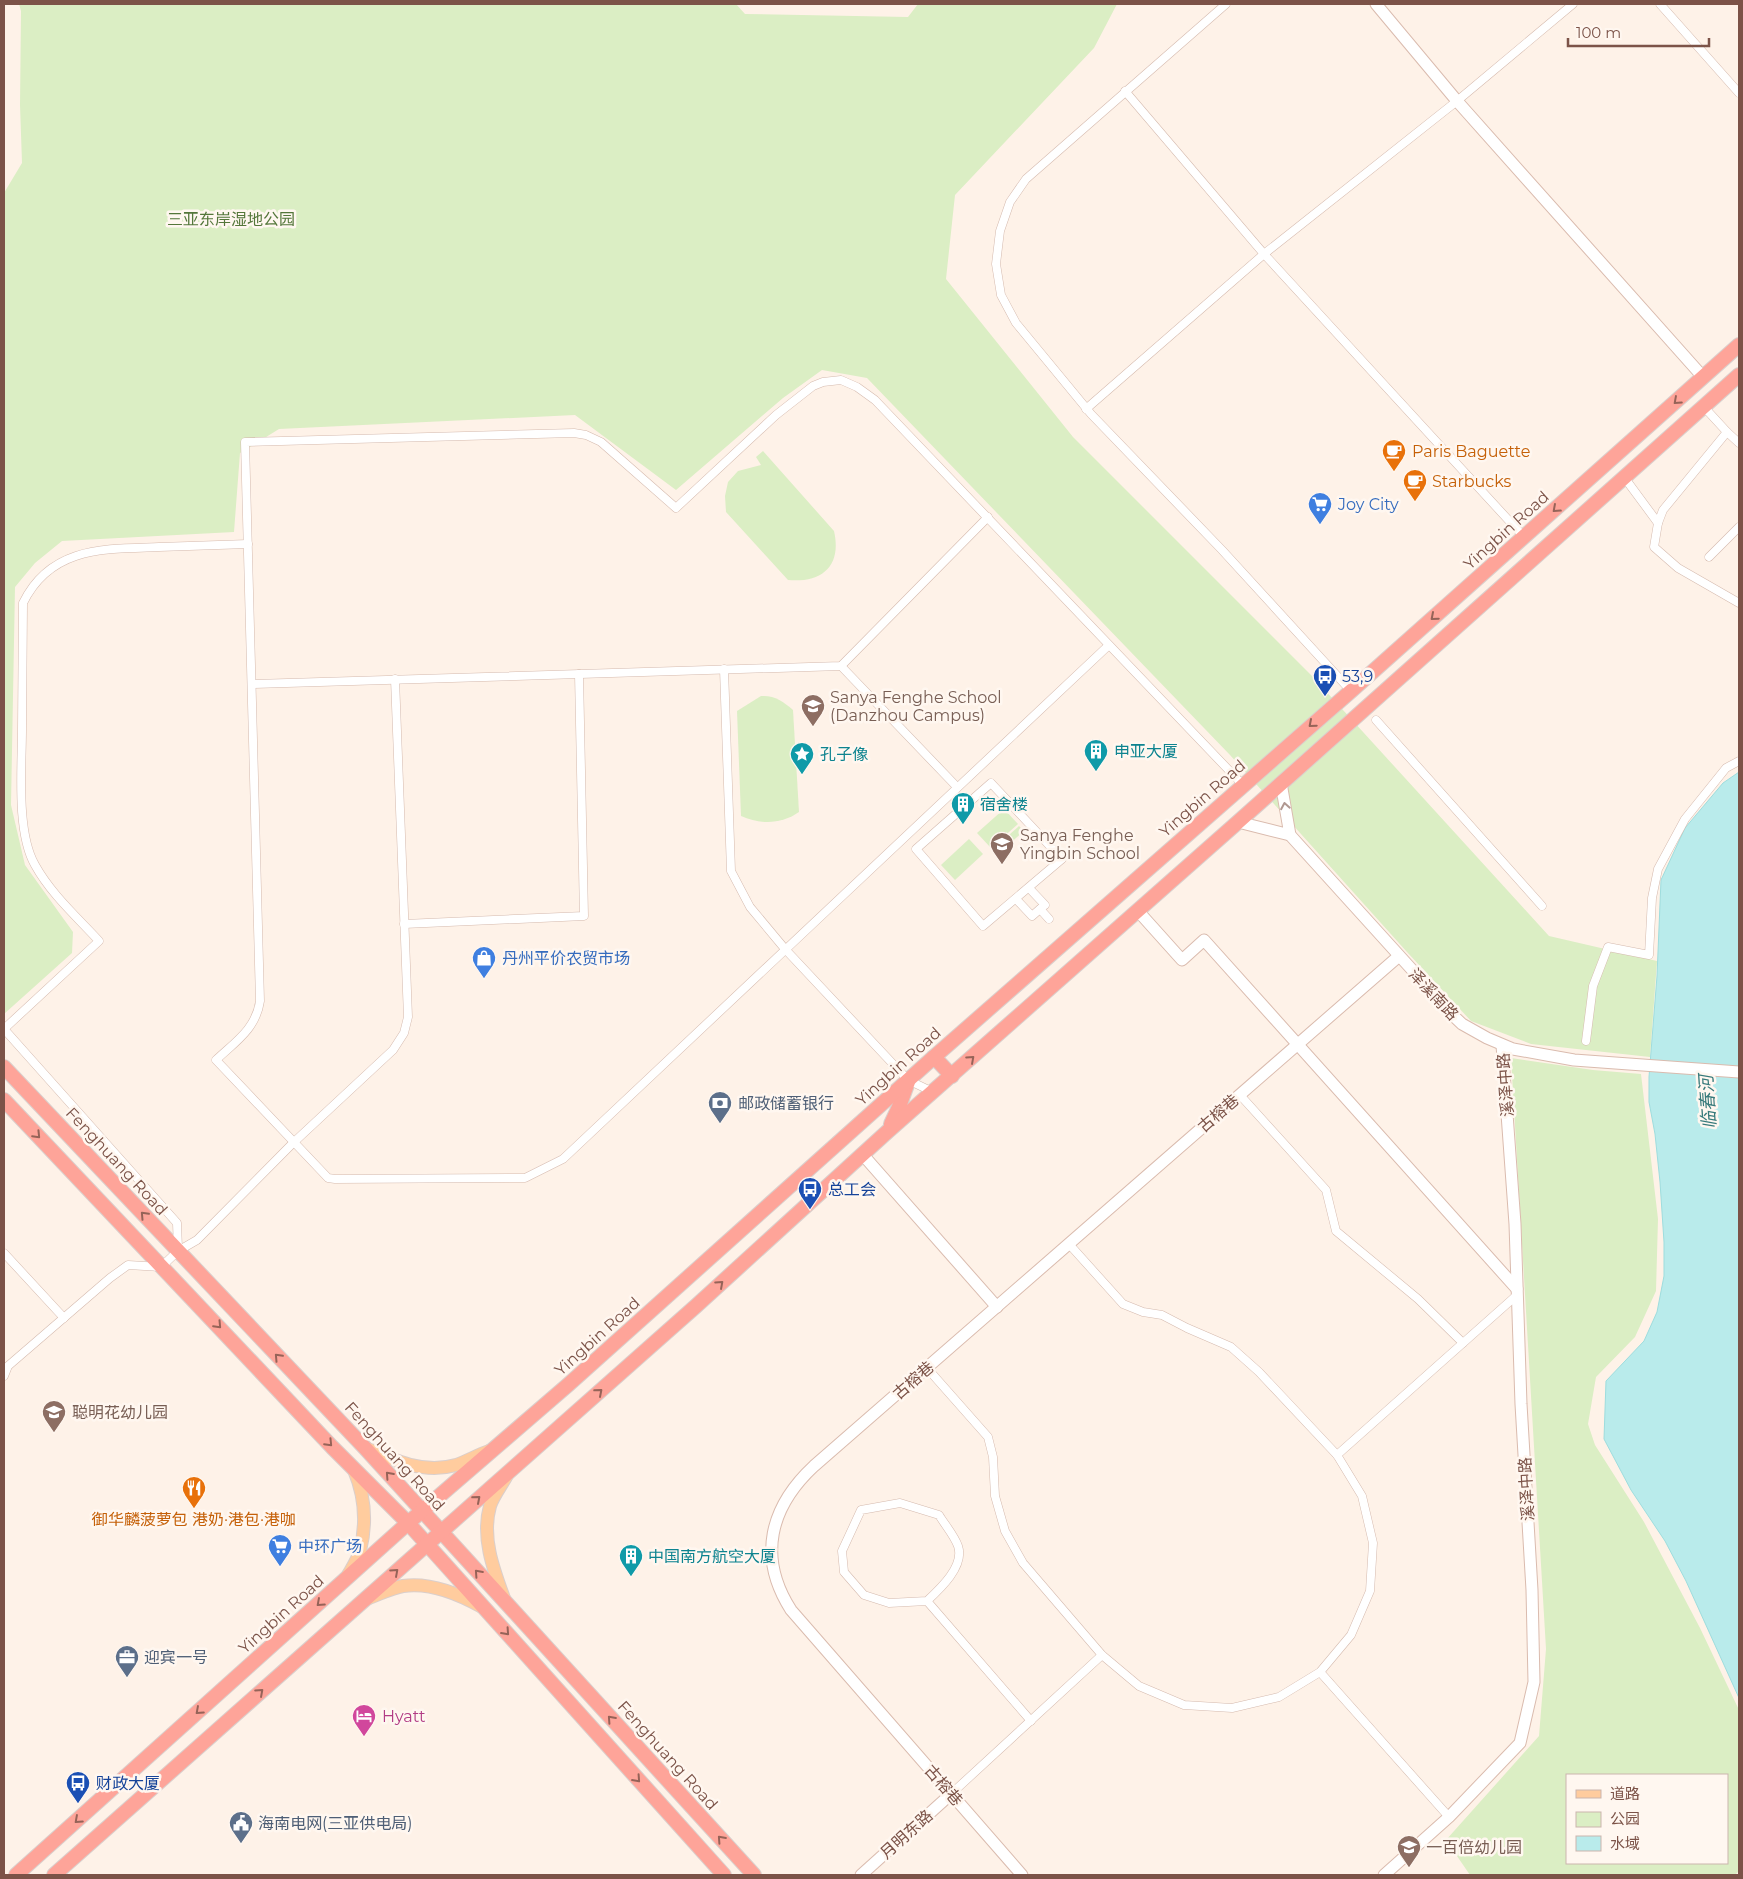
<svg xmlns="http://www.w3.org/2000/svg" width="1743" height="1879" font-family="Montserrat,'Noto Sans SC',sans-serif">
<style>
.green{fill:#dbeec4;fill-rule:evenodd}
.water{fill:#b9ebeb;stroke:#9eddde}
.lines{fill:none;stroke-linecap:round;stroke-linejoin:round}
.street-casing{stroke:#d5baae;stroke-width:9}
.secondary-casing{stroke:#dabbae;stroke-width:13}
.primary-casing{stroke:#dacfcc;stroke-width:14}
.highway-casing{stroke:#dacfcc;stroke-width:16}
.street{stroke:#fff;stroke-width:8}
.secondary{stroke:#fff;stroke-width:11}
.primary{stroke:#ffcc9e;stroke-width:12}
.highway{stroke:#fea499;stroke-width:14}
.oneway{stroke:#966358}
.oneway2{stroke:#b09891}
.labels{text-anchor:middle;stroke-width:5;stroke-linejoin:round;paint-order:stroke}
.park-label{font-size:16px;fill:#54773a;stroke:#fff7f0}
.food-label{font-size:16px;fill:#c56008;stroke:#fff7f0;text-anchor:start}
.shop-label{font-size:16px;fill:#366cbe;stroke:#fff7f0;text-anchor:start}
.street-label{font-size:16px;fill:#7c5348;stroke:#fff7f0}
.transit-label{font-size:16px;fill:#164399;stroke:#fff7f0;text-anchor:start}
.education-label{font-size:16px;fill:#785e54;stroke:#fff7f0;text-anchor:start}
.culture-label{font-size:16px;fill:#0d838f;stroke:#fff7f0;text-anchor:start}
.service-label{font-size:16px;fill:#4e5e75;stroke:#fff7f0;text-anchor:start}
.hotel-label{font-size:16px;fill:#b23c85;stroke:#fff7f0;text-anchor:start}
.water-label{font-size:18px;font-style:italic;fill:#377a7b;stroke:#fff7f0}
</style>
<rect width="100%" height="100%" fill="#fef2e8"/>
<!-- green -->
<g class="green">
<polygon points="19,4 736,4 745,14 908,17 918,4 1117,4 1094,48 955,195 946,279 1073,437 1312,676 1549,936 1657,961 1650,1057 1531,1044 1471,1021 1407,952 1230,755 867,378 822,370 783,398 676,490 575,415 279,429 240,453 234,532 62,541 35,563 15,587 11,805 25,865 73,932 72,953 4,1014 4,193 22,163 20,105 21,11"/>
<path d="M 763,451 L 834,531 C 842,566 822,583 788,580 L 726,512 L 725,496 L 728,482 L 738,471 L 761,465 L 756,457 Z"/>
<path d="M 761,696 C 774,695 783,701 793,710 L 799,812 C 782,824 761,825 741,816 L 737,711 Z"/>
<polygon points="1004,809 1018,824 991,848 977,833"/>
<polygon points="1019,826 1024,831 998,854 993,849"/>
<polygon points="969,839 983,854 955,880 941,865"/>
<path d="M 1511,1058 L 1593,1070 L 1641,1074 L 1658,1219 L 1656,1291 L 1635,1337 L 1596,1377 L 1588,1424 L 1595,1445 L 1644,1522 L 1700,1628 L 1739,1710 L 1739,1871 L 1735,1875 L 1470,1875 L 1446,1840 L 1539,1736 L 1546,1649 ZM 1567,1775 L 1727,1775 L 1727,1863 L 1567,1863 Z"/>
</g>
<!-- water -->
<polygon class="water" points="1739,772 1739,1698 1686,1581 1665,1541 1631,1490 1604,1439 1606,1381 1644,1341 1657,1312 1664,1276 1664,1242 1660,1182 1655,1134 1649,1102 1649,1077 1657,976 1661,880 1685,828 1723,783"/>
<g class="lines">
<!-- street casing -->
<g class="street-casing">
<g id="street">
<polyline points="1226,4 1026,179 1010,202 1000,231 996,264 1001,295 1016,323 1091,414 1222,550 1351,691"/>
<polyline points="1660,4 1739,93"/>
<polyline points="1125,91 1264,254 1524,537"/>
<polyline points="1704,407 1727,432 1663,510 1658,523 1654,547 1678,568 1739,603"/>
<polyline points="1086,409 1264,254 1457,101 1573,4"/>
<polyline points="1727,432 1739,443"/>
<polyline points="1624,477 1658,523"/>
<polyline points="1709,557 1739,527"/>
<path d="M 1109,645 L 563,1159 L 525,1178 L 335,1179 L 328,1178 L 216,1060 C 235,1042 256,1029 260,1001 L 245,442 L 574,433 L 586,435 L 601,442 L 676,508 L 776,415 L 813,386 L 823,382 L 841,380 L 857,387 L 875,400 L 1243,785"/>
<polyline points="841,666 957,787"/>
<polyline points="724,669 731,871 750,907 785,949 908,1080 933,1092"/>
<polyline points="253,684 841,666 988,517"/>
<polyline points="1376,720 1542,906"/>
<polygon points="991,783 1062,859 983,926 916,849"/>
<polyline points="1029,888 1045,905 1040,909 1049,919"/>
<polyline points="1016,899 1032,916 1040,909"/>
<polyline points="404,924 584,916 579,674"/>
<path d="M 4,1029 L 99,941 C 77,917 51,894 35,865 C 16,832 22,767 22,729 C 22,687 23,645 23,603 C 51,546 105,549 159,547 C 189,546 218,545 248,544"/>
<polyline points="4,1029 177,1223 178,1249"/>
<polyline points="1586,1041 1593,986 1608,947 1649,955 1652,898 1658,869 1685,819 1726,768 1739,761"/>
<polyline points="1240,1095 1326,1190 1336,1231 1418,1299 1463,1343"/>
<polyline points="4,1253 64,1318"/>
<polyline points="927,1368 988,1437 993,1457 995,1496 1005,1531 1023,1563 1102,1655 1139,1686 1184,1705 1232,1708 1279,1697 1320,1672 1351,1635 1370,1591 1373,1543 1362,1496 1337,1455 1259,1372 1231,1347 1187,1328 1162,1315 1143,1312 1123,1304 1069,1244"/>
<polyline points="4,1376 8,1366 110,1278 128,1265 161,1267 178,1251 197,1240 293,1143 393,1050 404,1033 408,1017 395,679"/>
<polyline points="1337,1455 1517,1295"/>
<path d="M 927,1601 C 940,1589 965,1566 958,1546 C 954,1535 945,1525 939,1515 L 900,1503 L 861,1510 L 842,1551 L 844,1572 L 864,1595 L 889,1603 L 927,1601 L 1031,1721"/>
<polyline points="1320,1672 1449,1817"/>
<polyline points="951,1794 1102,1655"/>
</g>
</g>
<!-- secondary casing -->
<g class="secondary-casing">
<g id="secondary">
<polyline points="1376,4 1457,101 1703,377"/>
<polyline points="1238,822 1290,835 1281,783"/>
<polyline points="1290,835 1415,973 1441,1004 1462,1024 1487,1038 1513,1049 1574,1060 1739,1072"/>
<polyline points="1138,911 1182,960 1204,940 1517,1289"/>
<polyline points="863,1155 997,1307"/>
<polyline points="861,1875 951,1794"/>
<path d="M 1022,1875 L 791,1610 C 757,1557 770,1507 814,1466 L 1399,956"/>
<polyline points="1384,1875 1449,1817 1520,1743 1534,1682 1532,1590 1521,1404 1515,1224 1502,1045"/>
</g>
</g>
<!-- primary casing -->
<g class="primary-casing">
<g id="primary">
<path d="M 366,1448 C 395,1461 424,1474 456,1465 C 467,1461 478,1455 489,1451"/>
<path d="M 348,1575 C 352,1568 358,1559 360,1551 C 367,1523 365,1496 354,1470"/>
<path d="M 366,1599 C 378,1595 391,1588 403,1586 C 430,1582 459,1594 482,1607"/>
<path d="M 505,1601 C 494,1571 481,1538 490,1506 C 493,1496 502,1485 507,1475"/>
</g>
</g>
<!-- highway casing -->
<g class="highway-casing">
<g id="highway">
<polyline points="934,1057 952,1076"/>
<polyline points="4,1067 365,1448 754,1875"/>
<polyline points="4,1100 332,1447 408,1523 724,1875"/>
<polyline points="891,1124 899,1107 908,1082"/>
<polyline points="16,1875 408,1523 569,1384 934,1057 1351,691 1739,345"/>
<polyline points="54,1875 696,1306 887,1132 1238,822 1739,375"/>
</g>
</g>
<!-- street -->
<use href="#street" class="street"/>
<!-- secondary -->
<use href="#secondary" class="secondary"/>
<!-- primary -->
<use href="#primary" class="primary"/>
<!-- highway -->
<use href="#highway" class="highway"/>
</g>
<!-- one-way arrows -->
<defs><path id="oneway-chevron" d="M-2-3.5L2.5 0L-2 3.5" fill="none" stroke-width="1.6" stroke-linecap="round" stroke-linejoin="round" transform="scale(1.25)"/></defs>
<g class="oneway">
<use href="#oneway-chevron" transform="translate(1677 401) rotate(138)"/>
<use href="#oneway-chevron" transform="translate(1556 509) rotate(138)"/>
<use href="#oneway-chevron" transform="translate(1434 617) rotate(139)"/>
<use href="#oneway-chevron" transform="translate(1312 724) rotate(139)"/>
<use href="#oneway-chevron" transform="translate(971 1059) rotate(-42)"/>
<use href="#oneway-chevron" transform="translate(37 1135) rotate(46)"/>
<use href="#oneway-chevron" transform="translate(144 1215) rotate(-133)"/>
<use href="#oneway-chevron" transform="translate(720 1284) rotate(-42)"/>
<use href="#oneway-chevron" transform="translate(218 1325) rotate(47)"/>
<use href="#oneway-chevron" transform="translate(278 1357) rotate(-133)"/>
<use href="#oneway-chevron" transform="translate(599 1392) rotate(-41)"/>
<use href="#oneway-chevron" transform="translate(329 1443) rotate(46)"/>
<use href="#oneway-chevron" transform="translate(389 1475) rotate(-132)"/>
<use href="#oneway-chevron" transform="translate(477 1499) rotate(-41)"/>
<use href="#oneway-chevron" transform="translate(395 1572) rotate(-42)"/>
<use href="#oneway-chevron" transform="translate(478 1573) rotate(-132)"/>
<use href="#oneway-chevron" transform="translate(320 1603) rotate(138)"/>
<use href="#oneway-chevron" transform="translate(506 1632) rotate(48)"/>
<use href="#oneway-chevron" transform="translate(260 1692) rotate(-42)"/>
<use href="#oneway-chevron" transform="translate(199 1711) rotate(138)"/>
<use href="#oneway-chevron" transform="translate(611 1719) rotate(-132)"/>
<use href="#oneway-chevron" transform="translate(637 1779) rotate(48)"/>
<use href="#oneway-chevron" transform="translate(78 1820) rotate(138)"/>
<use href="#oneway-chevron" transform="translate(721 1839) rotate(-132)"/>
</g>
<use class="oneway2" href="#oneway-chevron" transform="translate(1285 806) rotate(-100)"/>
<!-- icons -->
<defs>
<g id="cafe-pin" transform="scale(1.25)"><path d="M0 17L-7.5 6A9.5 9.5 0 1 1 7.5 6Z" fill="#e8710a" stroke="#fff7f0"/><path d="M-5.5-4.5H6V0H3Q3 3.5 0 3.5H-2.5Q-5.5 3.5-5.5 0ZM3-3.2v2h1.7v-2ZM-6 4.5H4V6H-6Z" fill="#fff"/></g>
<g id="supermarket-pin" transform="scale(1.25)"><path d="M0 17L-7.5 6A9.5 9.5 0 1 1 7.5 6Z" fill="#3f7fe0" stroke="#fff7f0"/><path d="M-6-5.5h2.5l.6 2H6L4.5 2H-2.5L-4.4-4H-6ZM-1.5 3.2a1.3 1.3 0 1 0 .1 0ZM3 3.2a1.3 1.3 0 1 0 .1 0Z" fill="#fff"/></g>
<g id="bus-pin" transform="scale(1.25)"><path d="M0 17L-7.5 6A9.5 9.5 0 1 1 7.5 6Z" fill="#1a4fb4" stroke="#fff7f0"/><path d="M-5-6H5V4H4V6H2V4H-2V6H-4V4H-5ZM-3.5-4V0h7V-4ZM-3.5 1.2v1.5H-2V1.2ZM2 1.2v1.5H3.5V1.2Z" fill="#fff"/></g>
<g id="school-pin" transform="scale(1.25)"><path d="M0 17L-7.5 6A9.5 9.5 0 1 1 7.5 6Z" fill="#8d6e63" stroke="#fff7f0"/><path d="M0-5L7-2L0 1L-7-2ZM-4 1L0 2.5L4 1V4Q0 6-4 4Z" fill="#fff"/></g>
<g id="building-pin" transform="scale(1.25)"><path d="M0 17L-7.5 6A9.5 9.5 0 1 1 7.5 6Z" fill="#0f9aa8" stroke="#fff7f0"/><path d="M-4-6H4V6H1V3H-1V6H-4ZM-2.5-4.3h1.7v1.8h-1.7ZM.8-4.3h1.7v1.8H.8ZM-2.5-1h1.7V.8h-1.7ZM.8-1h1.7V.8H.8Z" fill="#fff"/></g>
<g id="sight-pin" transform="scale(1.25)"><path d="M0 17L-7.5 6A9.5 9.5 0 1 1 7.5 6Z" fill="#0f9aa8" stroke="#fff7f0"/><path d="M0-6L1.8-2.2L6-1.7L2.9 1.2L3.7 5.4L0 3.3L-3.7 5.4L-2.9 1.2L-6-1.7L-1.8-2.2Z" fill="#fff"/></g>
<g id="shop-pin" transform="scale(1.25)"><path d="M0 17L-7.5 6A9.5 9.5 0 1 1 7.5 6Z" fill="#3f7fe0" stroke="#fff7f0"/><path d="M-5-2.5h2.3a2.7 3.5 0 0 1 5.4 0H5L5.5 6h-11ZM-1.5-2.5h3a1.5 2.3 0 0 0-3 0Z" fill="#fff"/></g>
<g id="bank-pin" transform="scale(1.25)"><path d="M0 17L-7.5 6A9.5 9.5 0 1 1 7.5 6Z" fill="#5c6f8a" stroke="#fff7f0"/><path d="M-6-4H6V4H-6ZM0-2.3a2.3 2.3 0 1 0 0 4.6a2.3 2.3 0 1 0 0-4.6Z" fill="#fff"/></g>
<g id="restaurant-pin" transform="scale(1.25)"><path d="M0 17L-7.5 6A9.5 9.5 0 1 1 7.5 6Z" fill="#e8710a" stroke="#fff7f0"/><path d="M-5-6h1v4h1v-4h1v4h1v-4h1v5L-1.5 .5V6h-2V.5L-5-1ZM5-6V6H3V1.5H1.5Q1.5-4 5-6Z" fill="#fff"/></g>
<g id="office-pin" transform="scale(1.25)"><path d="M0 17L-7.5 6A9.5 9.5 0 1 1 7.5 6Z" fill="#5c6f8a" stroke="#fff7f0"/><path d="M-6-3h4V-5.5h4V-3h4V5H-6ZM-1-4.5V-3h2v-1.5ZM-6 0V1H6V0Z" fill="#fff"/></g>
<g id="hotel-pin" transform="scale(1.25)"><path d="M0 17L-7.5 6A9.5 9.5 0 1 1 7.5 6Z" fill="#d1479c" stroke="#fff7f0"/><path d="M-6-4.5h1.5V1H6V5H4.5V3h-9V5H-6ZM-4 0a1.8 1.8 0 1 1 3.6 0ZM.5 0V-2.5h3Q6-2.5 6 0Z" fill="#fff"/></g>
<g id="civic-pin" transform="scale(1.25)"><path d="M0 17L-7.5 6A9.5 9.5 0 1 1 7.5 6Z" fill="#5c6f8a" stroke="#fff7f0"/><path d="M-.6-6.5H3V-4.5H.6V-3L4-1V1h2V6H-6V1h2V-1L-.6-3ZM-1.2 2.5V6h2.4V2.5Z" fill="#fff"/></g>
</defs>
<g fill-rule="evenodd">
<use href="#cafe-pin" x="1394" y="451"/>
<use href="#cafe-pin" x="1415" y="481"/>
<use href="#supermarket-pin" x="1320" y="504"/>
<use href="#bus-pin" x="1325" y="676"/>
<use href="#school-pin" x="813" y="706"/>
<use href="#building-pin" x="1096" y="751"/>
<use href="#sight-pin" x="802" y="754"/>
<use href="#building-pin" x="963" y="804"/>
<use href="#school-pin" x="1002" y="844"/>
<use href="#shop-pin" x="484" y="958"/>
<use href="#bank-pin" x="720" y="1103"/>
<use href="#bus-pin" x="810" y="1189"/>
<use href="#school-pin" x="54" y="1412"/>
<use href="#restaurant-pin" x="194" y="1488"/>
<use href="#supermarket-pin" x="280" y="1546"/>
<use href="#building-pin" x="631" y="1556"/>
<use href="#office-pin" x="127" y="1657"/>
<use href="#hotel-pin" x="364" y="1716"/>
<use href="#bus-pin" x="78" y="1783"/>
<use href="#civic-pin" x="241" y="1823"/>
<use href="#school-pin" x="1409" y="1847"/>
</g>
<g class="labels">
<!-- park labels -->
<g class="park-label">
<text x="231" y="225">三亚东岸湿地公园</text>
</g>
<!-- food labels -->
<g class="food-label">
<text x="1412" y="457">Paris Baguette</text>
<text x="1432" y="487">Starbucks</text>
<text x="194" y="1525" text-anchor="middle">御华麟菠萝包 港奶·港包·港咖</text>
</g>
<!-- shop labels -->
<g class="shop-label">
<text x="1338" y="510">Joy City</text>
<text x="502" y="964">丹州平价农贸市场</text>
<text x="298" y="1552">中环广场</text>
</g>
<!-- street labels -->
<g class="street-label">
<text transform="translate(1506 530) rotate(-42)" y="6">Yingbin Road</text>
<text transform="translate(1202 798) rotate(-41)" y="6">Yingbin Road</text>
<text transform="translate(1434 994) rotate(47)" y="6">泽溪南路</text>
<text transform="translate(898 1066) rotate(-42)" y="6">Yingbin Road</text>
<text transform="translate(1505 1085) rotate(-94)" y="6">溪泽中路</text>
<text transform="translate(1218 1113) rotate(-41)" y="6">古榕巷</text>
<text transform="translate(117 1161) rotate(47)" y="6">Fenghuang Road</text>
<text transform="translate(597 1336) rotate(-42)" y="6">Yingbin Road</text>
<text transform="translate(913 1380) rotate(-41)" y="6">古榕巷</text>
<text transform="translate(395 1456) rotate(48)" y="6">Fenghuang Road</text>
<text transform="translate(1526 1489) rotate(-93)" y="6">溪泽中路</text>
<text transform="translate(281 1614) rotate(-42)" y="6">Yingbin Road</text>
<text transform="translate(668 1755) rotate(48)" y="6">Fenghuang Road</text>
<text transform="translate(944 1785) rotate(49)" y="6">古榕巷</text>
<text transform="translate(906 1834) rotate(-42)" y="6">月明东路</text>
</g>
<!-- transit labels -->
<g class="transit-label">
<text x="1342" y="682">53,9</text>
<text x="828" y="1195">总工会</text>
<text x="96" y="1789">财政大厦</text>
</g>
<!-- education labels -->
<g class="education-label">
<text x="830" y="703">Sanya Fenghe School<tspan x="830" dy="18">(Danzhou Campus)</tspan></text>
<text x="1020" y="841">Sanya Fenghe<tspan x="1020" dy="18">Yingbin School</tspan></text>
<text x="72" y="1418">聪明花幼儿园</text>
<text x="1426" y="1853">一百倍幼儿园</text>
</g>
<!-- culture labels -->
<g class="culture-label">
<text x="1114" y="757">申亚大厦</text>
<text x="820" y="760">孔子像</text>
<text x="980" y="810">宿舍楼</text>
<text x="648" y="1562">中国南方航空大厦</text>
</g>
<!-- service labels -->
<g class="service-label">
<text x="738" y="1109">邮政储蓄银行</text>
<text x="144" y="1663">迎宾一号</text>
<text x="258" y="1829">海南电网(三亚供电局)</text>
</g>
<!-- hotel labels -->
<g class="hotel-label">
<text x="382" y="1722">Hyatt</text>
</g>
<!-- water labels -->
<g class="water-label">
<text transform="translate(1708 1102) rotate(-94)" y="6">临春河</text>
</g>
</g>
<!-- border -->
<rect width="1743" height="1879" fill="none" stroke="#7c5348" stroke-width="10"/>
<!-- legend -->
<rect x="1566" y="1774" width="162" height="90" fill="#fff7f0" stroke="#cbb5ad"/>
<rect x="1576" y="1790" width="25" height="8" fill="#ffcc9e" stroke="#cbb5ad"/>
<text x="1610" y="1799" font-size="15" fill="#7c5348">道路</text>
<rect x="1576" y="1812" width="25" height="15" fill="#dbeec4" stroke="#cbb5ad"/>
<text x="1610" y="1824" font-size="15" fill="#7c5348">公园</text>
<rect x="1576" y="1836" width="25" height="15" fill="#b9ebeb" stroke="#cbb5ad"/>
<text x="1610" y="1849" font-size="15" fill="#7c5348">水域</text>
<!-- scale -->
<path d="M1568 38v8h141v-8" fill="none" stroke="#7c5348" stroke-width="2.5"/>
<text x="1576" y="38" font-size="15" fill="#7c5348" stroke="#fff7f0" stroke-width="4" paint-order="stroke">100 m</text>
</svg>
